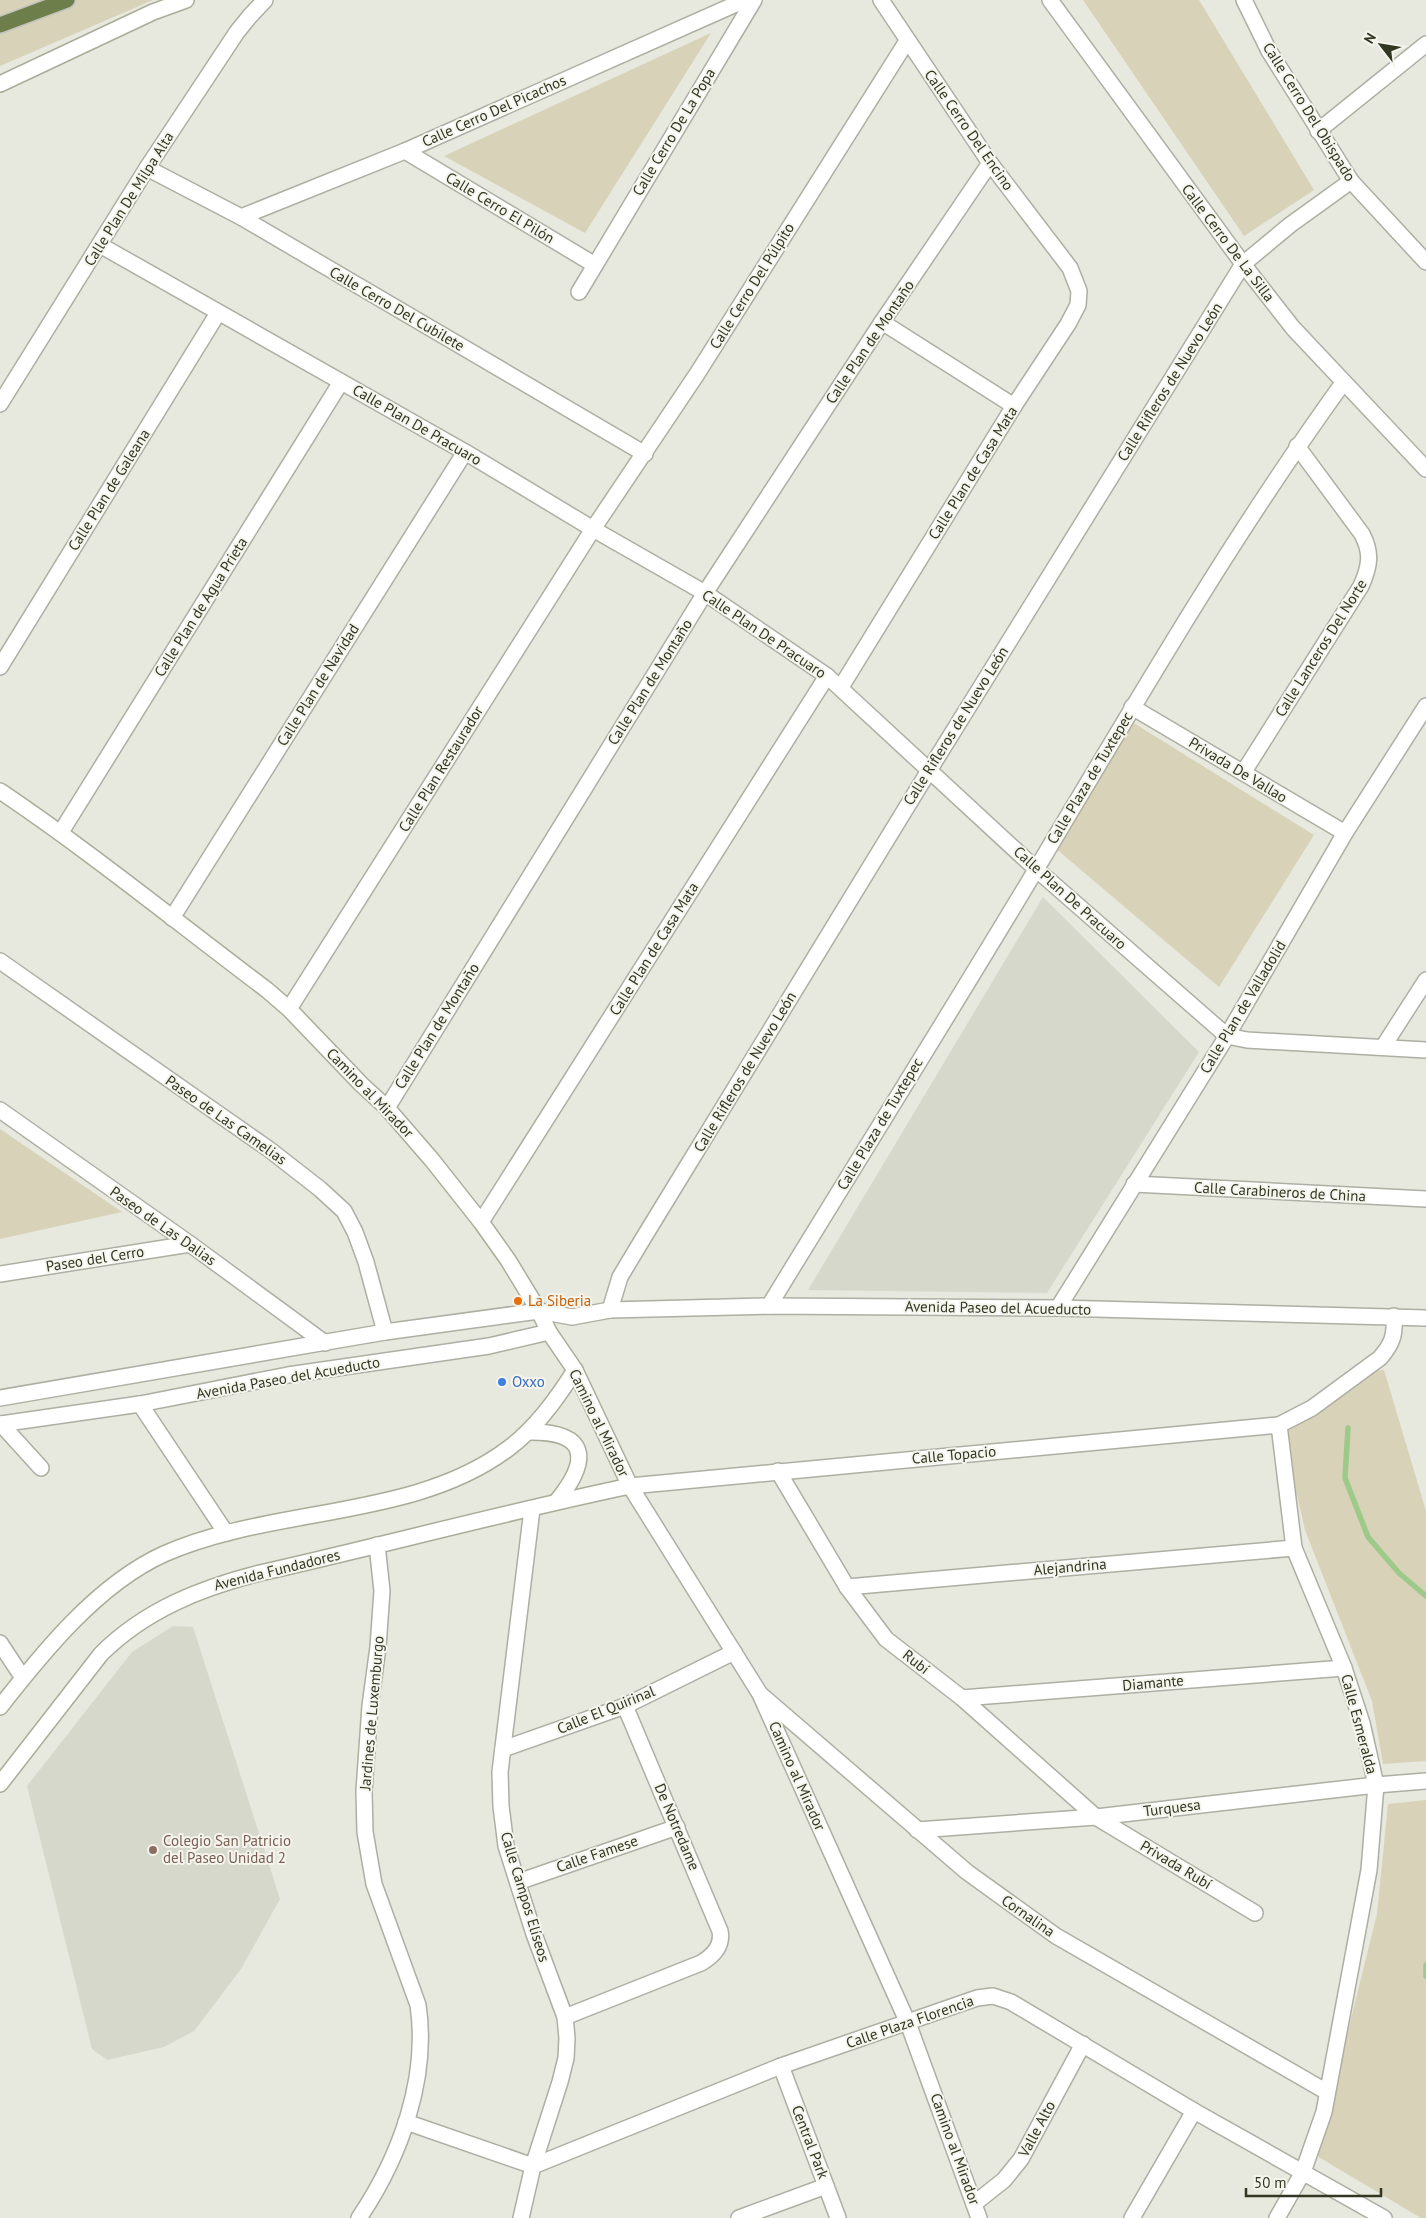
<svg xmlns="http://www.w3.org/2000/svg" width="1426" height="2218" font-family="'PT Sans',sans-serif">
<style>
.built{fill:#d7d8cc}
.green{fill:#d8d2b8}
.lines{fill:none;stroke-linecap:round;stroke-linejoin:round}
.stream{stroke:#9dca89;stroke-width:5.5}
.minor-casing{stroke:#adafa2;stroke-width:18}
.tertiary-casing{stroke:#adafa2;stroke-width:18}
.secondary-casing{stroke:#a9ad98;stroke-width:18}
.trunk-casing{stroke:#c1c3bc;stroke-width:18}
.minor{stroke:#fff;stroke-width:15}
.tertiary{stroke:#fff;stroke-width:15}
.secondary{stroke:#fff;stroke-width:15}
.trunk{stroke:#6e7e4a;stroke-width:15}
.food-dot{fill:#e8710a;stroke:#f5f5ee;stroke-width:2}
.shop-dot{fill:#3f7fe0;stroke:#f5f5ee;stroke-width:2}
.education-dot{fill:#8d6e63;stroke:#f5f5ee;stroke-width:2}
.labels{text-anchor:middle;stroke-width:4;stroke-linejoin:round;paint-order:stroke}
.street-label{font-size:15px;fill:#313721;stroke:#f5f5ee}
.food-label{font-size:15px;fill:#c56008;stroke:#f5f5ee;text-anchor:start}
.shop-label{font-size:15px;fill:#366cbe;stroke:#f5f5ee;text-anchor:start}
.education-label{font-size:15px;fill:#785e54;stroke:#f5f5ee;text-anchor:start}
</style>
<rect width="100%" height="100%" fill="#e7e8de"/>
<!-- built -->
<g class="built">
<polygon points="1043,897 1199,1052 1047,1293 808,1290"/>
<polygon points="173,1626 193,1627 280,1899 241,1969 194,2031 164,2047 107,2060 92,2049 27,1786 132,1652"/>
</g>
<!-- green -->
<g class="green">
<polygon points="0,0 153,0 0,66"/>
<polygon points="1083,0 1199,0 1314,190 1244,236"/>
<polygon points="711,33 585,233 444,156"/>
<polygon points="1132,722 1314,835 1219,987 1054,847"/>
<polygon points="0,1129 122,1212 0,1239"/>
<polygon points="1384,1370 1426,1511 1426,1761 1383,1764 1372,1701 1305,1530 1280,1421 1360,1372"/>
<polygon points="1426,1800 1426,2218 1421,2218 1317,2156 1377,1914 1388,1804"/>
</g>
<g class="lines">
<!-- stream -->
<g class="stream">
<polyline points="1348,1428 1345,1478 1368,1537 1399,1573 1426,1596"/>
<polyline points="1426,1965 1426,1976"/>
</g>
<!-- minor casing -->
<g class="minor-casing">
<g id="minor">
<polyline points="1050,0 1243,264 1293,328 1426,469"/>
<polyline points="1244,0 1269,51 1351,181 1426,262"/>
<polyline points="1318,131 1426,44"/>
<polyline points="405,151 595,265"/>
<polyline points="147,168 241,217 645,454"/>
<polyline points="241,217 405,151 745,0"/>
<polyline points="100,245 465,452 593,529 705,593 827,676 1036,869 1227,1036 1247,1040 1426,1050"/>
<polyline points="579,292 754,0"/>
<polyline points="882,322 1014,406"/>
<polyline points="0,404 147,168 237,32 250,16 265,0"/>
<polyline points="0,667 218,313"/>
<polyline points="841,687 1014,406 1068,324 1078,305 1079,291 1070,268 990,163 881,0"/>
<polyline points="1132,707 1345,833"/>
<path d="M 1243,773 L 1361,586 C 1370,566 1372,553 1362,534 L 1297,446"/>
<polyline points="61,832 341,382"/>
<polyline points="172,918 465,452"/>
<polyline points="0,961 270,1150 320,1189 344,1211 355,1232 366,1262 385,1332"/>
<polyline points="289,1009 593,529 697,374 907,41"/>
<polyline points="1383,1047 1426,980"/>
<polyline points="387,1108 705,593 882,322 990,163"/>
<polyline points="0,1110 190,1244 325,1343"/>
<polyline points="1134,1184 1426,1199"/>
<polyline points="481,1222 827,676"/>
<polyline points="0,1274 190,1244"/>
<path d="M 769,1306 C 858,1160 949,1015 1037,868 C 1135,704 1231,538 1343,383"/>
<polyline points="1058,1308 1227,1036 1345,833 1426,706"/>
<polyline points="610,1310 620,1277 644,1237 930,769 1243,264 1290,225 1351,181"/>
<polyline points="0,1398 385,1332 539,1311"/>
<polyline points="140,1404 226,1533"/>
<polyline points="0,1424 140,1404 288,1375 489,1346 549,1332"/>
<polyline points="1,1424 41,1468"/>
<polyline points="778,1471 847,1587 886,1639 962,1698 1096,1817 1255,1913"/>
<polyline points="630,1486 1279,1425"/>
<polyline points="847,1587 1294,1548"/>
<polyline points="0,1643 23,1678"/>
<polyline points="760,1694 967,1872 1056,1936 1327,2092"/>
<polyline points="962,1698 1344,1668"/>
<polyline points="503,1749 625,1706 734,1652"/>
<polyline points="917,1830 1096,1817 1376,1785 1426,1781"/>
<polyline points="518,1882 677,1827"/>
<path d="M 565,2017 L 701,1963 C 713,1956 723,1946 720,1931 L 625,1706"/>
<polyline points="781,2066 838,2218"/>
<polyline points="406,2122 533,2166 781,2066 977,1998 993,1996 1011,2002 1194,2111 1384,2218"/>
<polyline points="975,2203 1004,2180 1021,2159 1083,2044"/>
<path d="M 359,2218 C 400,2157 429,2079 418,2005 L 374,1884 L 365,1832 L 364,1791 L 370,1706 L 378,1647 L 382,1591 L 377,1545"/>
<polyline points="521,2218 533,2166 560,2082 566,2058 567,2038 565,2017 534,1934 506,1846 501,1806 500,1772 532,1509"/>
<polyline points="739,2218 826,2186"/>
<polyline points="1132,2218 1194,2111"/>
<path d="M 1277,2218 L 1303,2172 L 1324,2112 L 1369,1870 L 1376,1785 L 1362,1723 L 1344,1668 L 1294,1548 L 1279,1425 L 1312,1408 L 1380,1358 C 1393,1343 1395,1335 1394,1316"/>
</g>
</g>
<!-- tertiary casing -->
<g class="tertiary-casing">
<g id="tertiary">
<polyline points="539,1311 572,1317 610,1310 769,1306 1058,1308 1426,1318"/>
<polyline points="630,1486 760,1694 908,2023 979,2218"/>
</g>
</g>
<!-- secondary casing -->
<g class="secondary-casing">
<g id="secondary">
<polyline points="0,84 153,12 186,0"/>
<path d="M 0,791 C 92,853 178,923 267,990 L 289,1009 L 361,1084 L 387,1108 L 432,1160 L 481,1222 L 508,1260 L 539,1311 L 549,1332 L 575,1370 L 630,1486 C 506,1512 384,1545 260,1573 C 201,1588 145,1610 101,1654 L 0,1784"/>
<path d="M 528,1432 C 588,1431 591,1459 557,1501"/>
<path d="M 0,1707 C 44,1651 98,1584 164,1554 C 272,1506 415,1520 509,1448 C 536,1428 557,1399 575,1370"/>
</g>
</g>
<!-- trunk casing -->
<g class="trunk-casing">
<polyline id="trunk" points="0,25 67,0"/>
</g>
<!-- minor -->
<use href="#minor" class="minor"/>
<!-- tertiary -->
<use href="#tertiary" class="tertiary"/>
<!-- secondary -->
<use href="#secondary" class="secondary"/>
<!-- trunk -->
<use href="#trunk" class="trunk"/>
</g>
<!-- markers -->
<circle class="food-dot" cx="518" cy="1301" r="5"/>
<circle class="shop-dot" cx="502" cy="1382" r="5"/>
<circle class="education-dot" cx="153" cy="1850" r="5"/>
<g class="labels">
<!-- street labels -->
<g class="street-label">
<text transform="translate(494 111) rotate(-24)" y="5">Calle Cerro Del Picachos</text>
<text transform="translate(1309 112) rotate(58)" y="5">Calle Cerro Del Obispado</text>
<text transform="translate(969 130) rotate(55)" y="5">Calle Cerro Del Encino</text>
<text transform="translate(674 132) rotate(-59)" y="5">Calle Cerro De La Popa</text>
<text transform="translate(129 199) rotate(-58)" y="5">Calle Plan De Milpa Alta</text>
<text transform="translate(500 208) rotate(31)" y="5">Calle Cerro El Pilón</text>
<text transform="translate(1228 243) rotate(53)" y="5">Calle Cerro De La Silla</text>
<text transform="translate(752 286) rotate(-58)" y="5">Calle Cerro Del Púlpito</text>
<text transform="translate(397 309) rotate(30)" y="5">Calle Cerro Del Cubilete</text>
<text transform="translate(870 342) rotate(-56)" y="5">Calle Plan de Montaño</text>
<text transform="translate(1170 382) rotate(-58)" y="5">Calle Rifleros de Nuevo León</text>
<text transform="translate(417 425) rotate(30)" y="5">Calle Plan De Pracuaro</text>
<text transform="translate(973 473) rotate(-58)" y="5">Calle Plan de Casa Mata</text>
<text transform="translate(109 490) rotate(-58)" y="5">Calle Plan de Galeana</text>
<text transform="translate(201 607) rotate(-58)" y="5">Calle Plan de Agua Prieta</text>
<text transform="translate(764 634) rotate(34)" y="5">Calle Plan De Pracuaro</text>
<text transform="translate(1321 648) rotate(-58)" y="5">Calle Lanceros Del Norte</text>
<text transform="translate(650 682) rotate(-58)" y="5">Calle Plan de Montaño</text>
<text transform="translate(318 685) rotate(-58)" y="5">Calle Plan de Navidad</text>
<text transform="translate(956 726) rotate(-58)" y="5">Calle Rifleros de Nuevo León</text>
<text transform="translate(441 769) rotate(-58)" y="5">Calle Plan Restaurador</text>
<text transform="translate(1238 770) rotate(31)" y="5">Privada De Vallao</text>
<text transform="translate(1090 778) rotate(-59)" y="5">Calle Plaza de Tuxtepec</text>
<text transform="translate(1070 898) rotate(42)" y="5">Calle Plan De Pracuaro</text>
<text transform="translate(654 949) rotate(-58)" y="5">Calle Plan de Casa Mata</text>
<text transform="translate(1243 1007) rotate(-59)" y="5">Calle Plan de Valladolid</text>
<text transform="translate(437 1026) rotate(-58)" y="5">Calle Plan de Montaño</text>
<text transform="translate(745 1072) rotate(-59)" y="5">Calle Rifleros de Nuevo León</text>
<text transform="translate(370 1093) rotate(46)" y="5">Camino al Mirador</text>
<text transform="translate(226 1120) rotate(35)" y="5">Paseo de Las Camelias</text>
<text transform="translate(880 1124) rotate(-59)" y="5">Calle Plaza de Tuxtepec</text>
<text transform="translate(1280 1192) rotate(3)" y="5">Calle Carabineros de China</text>
<text transform="translate(163 1226) rotate(35)" y="5">Paseo de Las Dalias</text>
<text transform="translate(95 1259) rotate(-9)" y="5">Paseo del Cerro</text>
<text transform="translate(998 1308) rotate(1)" y="5">Avenida Paseo del Acueducto</text>
<text transform="translate(288 1378) rotate(-10)" y="5">Avenida Paseo del Acueducto</text>
<text transform="translate(599 1423) rotate(64)" y="5">Camino al Mirador</text>
<text transform="translate(954 1455) rotate(-5)" y="5">Calle Topacio</text>
<text transform="translate(1070 1567) rotate(-5)" y="5">Alejandrina</text>
<text transform="translate(277 1570) rotate(-14)" y="5">Avenida Fundadores</text>
<text transform="translate(916 1662) rotate(38)" y="5">Rubí</text>
<text transform="translate(1153 1683) rotate(-5)" y="5">Diamante</text>
<text transform="translate(606 1710) rotate(-22)" y="5">Calle El Quirinal</text>
<text transform="translate(372 1713) rotate(-85)" y="5">Jardines de Luxemburgo</text>
<text transform="translate(1359 1724) rotate(75)" y="5">Calle Esmeralda</text>
<text transform="translate(797 1776) rotate(66)" y="5">Camino al Mirador</text>
<text transform="translate(1172 1808) rotate(-7)" y="5">Turquesa</text>
<text transform="translate(677 1827) rotate(67)" y="5">De Notredame</text>
<text transform="translate(597 1854) rotate(-19)" y="5">Calle Famese</text>
<text transform="translate(1176 1865) rotate(31)" y="5">Privada Rubí</text>
<text transform="translate(525 1897) rotate(73)" y="5">Calle Campos Elíseos</text>
<text transform="translate(1028 1916) rotate(35)" y="5">Cornalina</text>
<text transform="translate(910 2022) rotate(-19)" y="5">Calle Plaza Florencia</text>
<text transform="translate(1037 2129) rotate(-62)" y="5">Valle Alto</text>
<text transform="translate(810 2142) rotate(69)" y="5">Central Park</text>
<text transform="translate(955 2149) rotate(70)" y="5">Camino al Mirador</text>
</g>
<!-- food labels -->
<g class="food-label">
<text x="528" y="1306">La Siberia</text>
</g>
<!-- shop labels -->
<g class="shop-label">
<text x="512" y="1387">Oxxo</text>
</g>
<!-- education labels -->
<g class="education-label">
<text x="163" y="1846">Colegio San Patricio<tspan x="163" dy="17">del Paseo Unidad 2</tspan></text>
</g>
</g>
<!-- north arrow -->
<g transform="translate(1381 45) rotate(301)" stroke="#f5f5ee" stroke-width="4" paint-order="stroke">
<path d="M0-4L9 19L0 12L-9 19Z" fill="#313721"/>
<text y="-8" font-size="14" font-weight="bold" text-anchor="middle" fill="#313721">N</text>
</g>
<!-- scale -->
<path d="M1246 2188v8h135v-8" fill="none" stroke="#313721" stroke-width="2.5"/>
<text x="1254" y="2188" font-size="15" fill="#313721" stroke="#f5f5ee" stroke-width="4" paint-order="stroke">50 m</text>
</svg>
